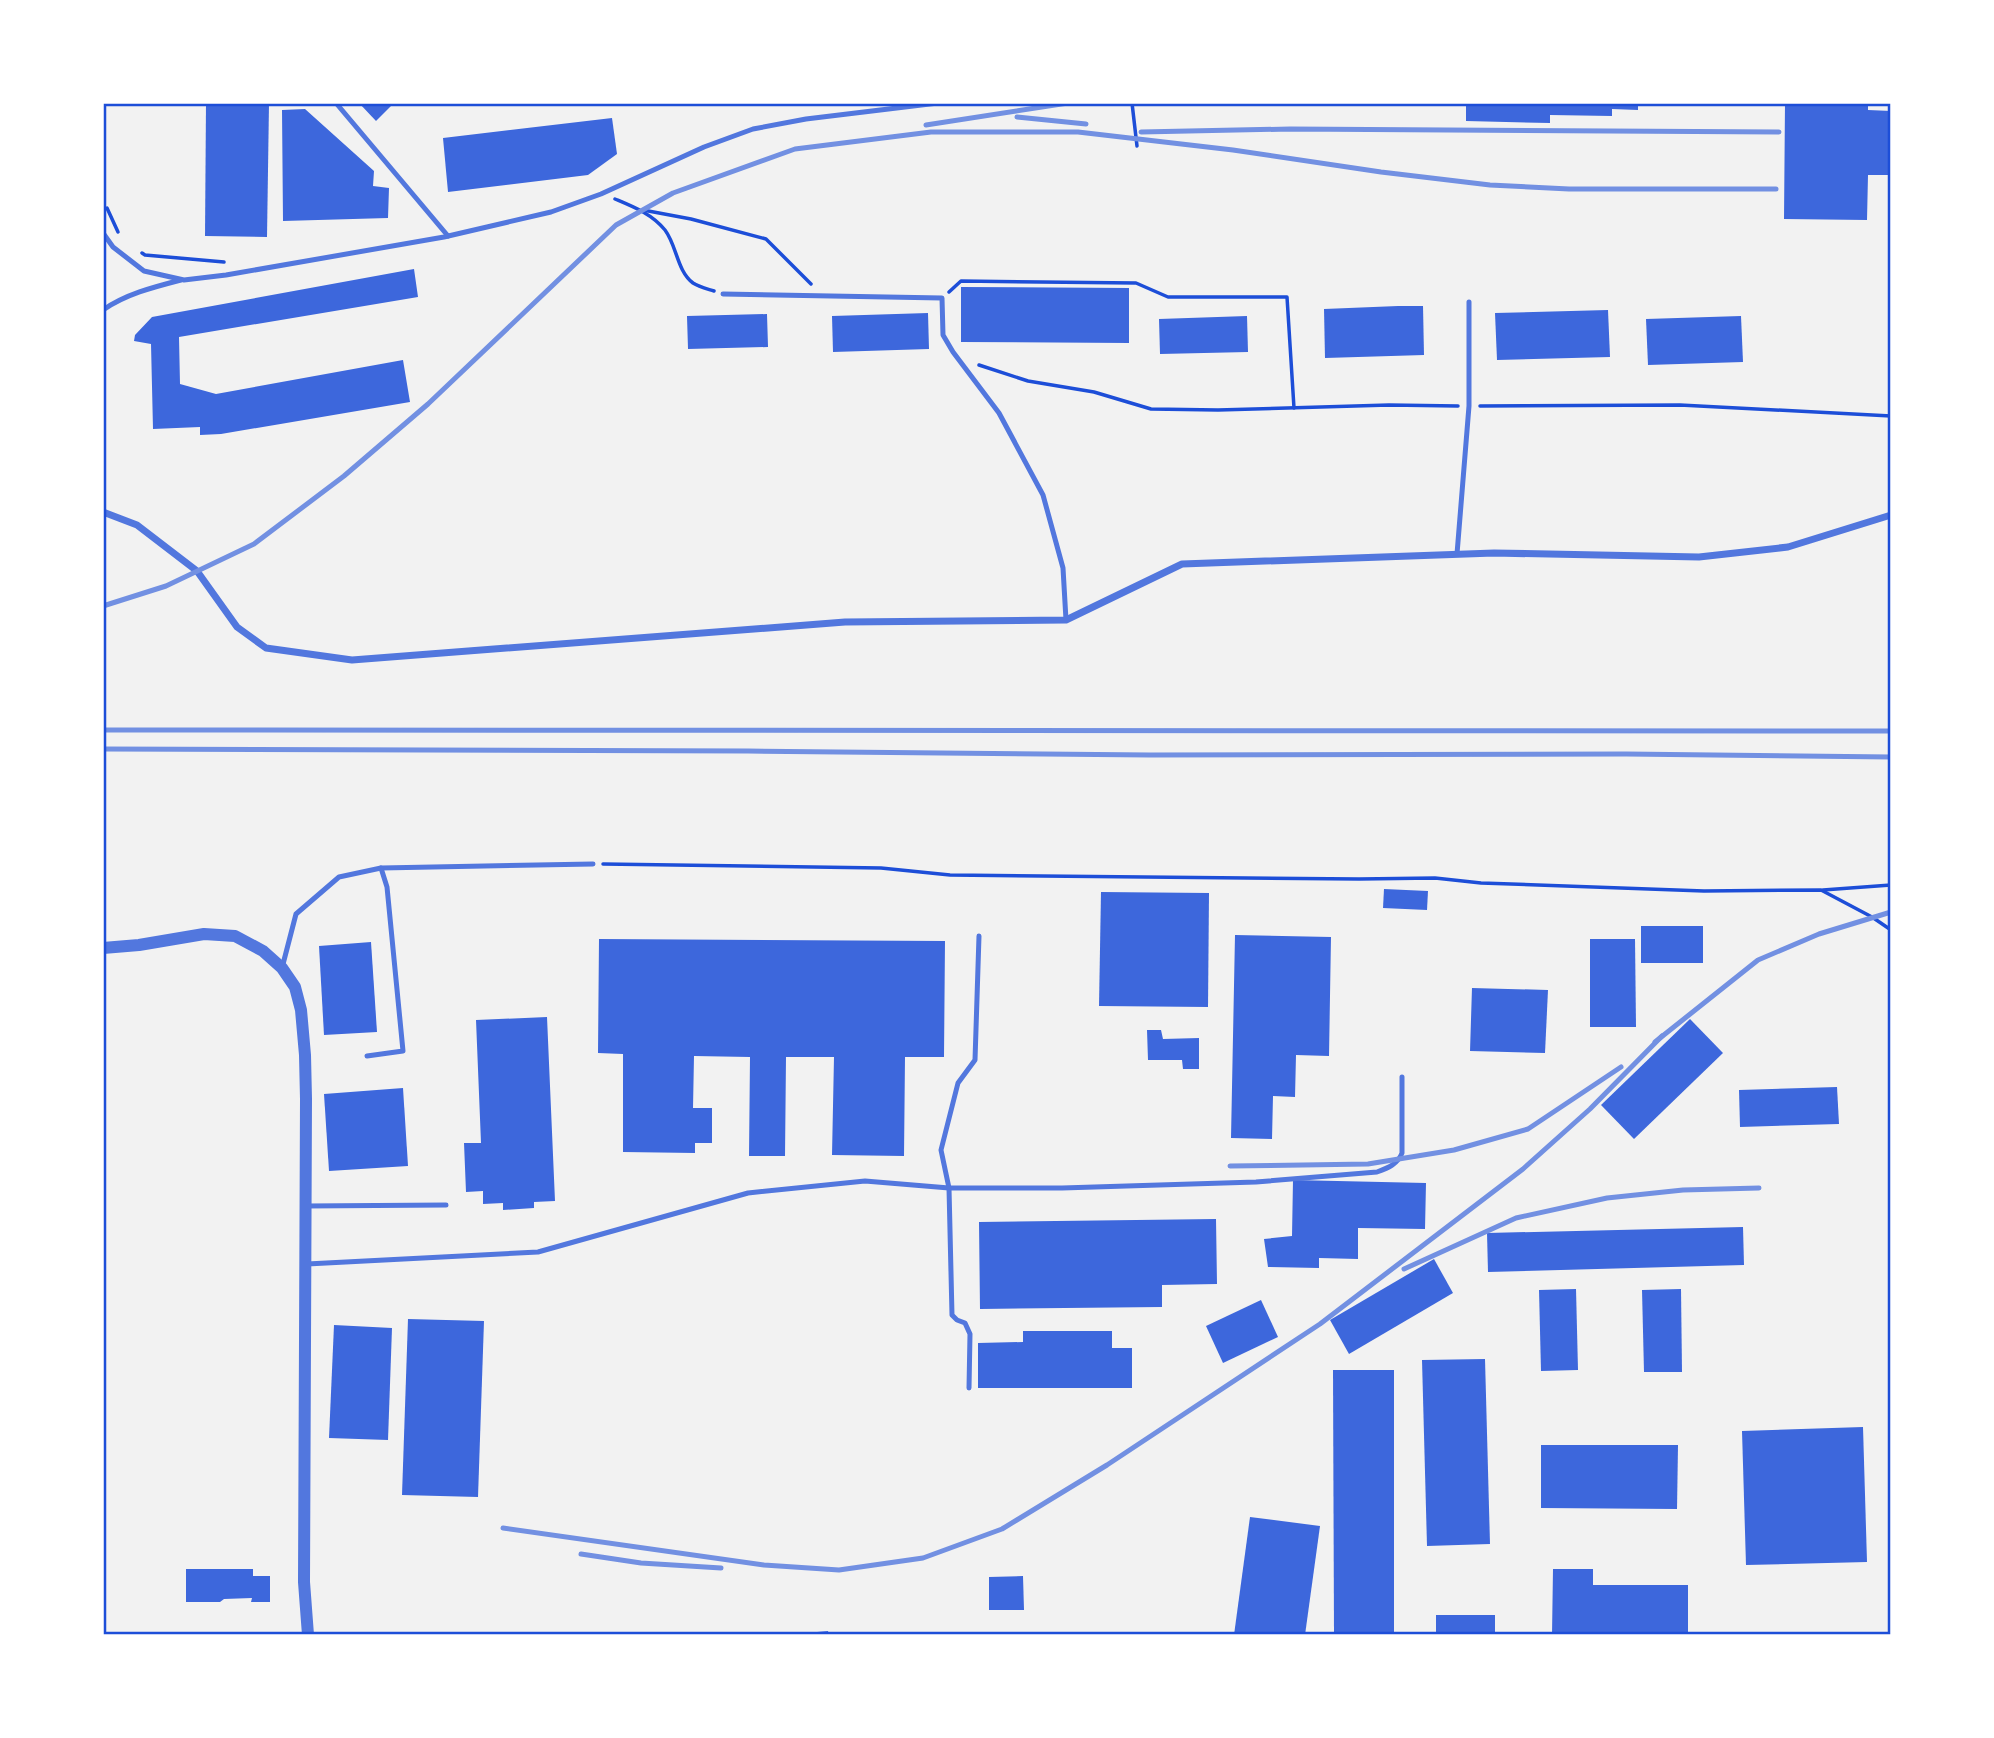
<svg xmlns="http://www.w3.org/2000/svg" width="1994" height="1738" font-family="Lato,sans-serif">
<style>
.building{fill:#3d67dc}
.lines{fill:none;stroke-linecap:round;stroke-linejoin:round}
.path{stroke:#1d4ed8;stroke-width:3.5}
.service{stroke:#5277de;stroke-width:5}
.minor{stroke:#5277de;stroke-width:7}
.tertiary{stroke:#5277de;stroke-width:12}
.rail{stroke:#7290e2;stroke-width:5}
.neatline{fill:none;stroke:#1d4ed8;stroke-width:2.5}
</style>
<rect width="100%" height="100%" fill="#f2f2f2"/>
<!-- building -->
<g class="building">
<polygon points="206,103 269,103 267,237 205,236"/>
<polygon points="359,103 394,103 376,121"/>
<polygon points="1466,103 1638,103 1638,110 1612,109 1612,116 1550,115 1550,123 1466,121"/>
<polygon points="1785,103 1868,103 1868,110 1891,111 1891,175 1868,175 1867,220 1784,219"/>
<polygon points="305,109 374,171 373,186 389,188 388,218 283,221 282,110"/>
<polygon points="612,118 617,154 588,175 448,192 443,138"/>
<polygon points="414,269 418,297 179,337 180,384 216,394 403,360 410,402 221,434 200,435 200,427 153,429 151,344 134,341 135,335 152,317"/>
<polygon points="961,287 1129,288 1129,343 961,342"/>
<polygon points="1398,306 1423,306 1424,355 1325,358 1324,309"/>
<polygon points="1608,310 1610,357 1497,360 1495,313"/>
<polygon points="928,313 929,349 833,352 832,316"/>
<polygon points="767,314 768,347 688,349 687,316"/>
<polygon points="1247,316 1248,352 1160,354 1159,319"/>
<polygon points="1741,316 1743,362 1648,365 1646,319"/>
<polygon points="1384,889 1428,891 1427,910 1383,908"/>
<polygon points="1101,892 1209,893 1208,1007 1099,1006"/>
<rect x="1641" y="926" width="62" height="37"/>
<polygon points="1235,935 1331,937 1329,1056 1296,1055 1295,1097 1273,1096 1272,1139 1231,1138"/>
<polygon points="599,939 945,941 944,1057 905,1057 904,1156 832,1155 834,1057 786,1057 785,1156 749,1156 750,1057 694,1056 693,1108 712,1108 712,1143 695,1143 695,1153 623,1152 623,1054 598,1053"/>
<polygon points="1590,939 1635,939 1636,1027 1590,1027"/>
<polygon points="371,942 377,1032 324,1035 319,946"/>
<polygon points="1472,988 1548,990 1545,1053 1470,1051"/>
<polygon points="547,1017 555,1201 534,1202 534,1208 503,1210 503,1203 483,1204 483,1191 466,1192 464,1143 481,1143 476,1020"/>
<polygon points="1690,1019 1723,1053 1634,1139 1601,1105"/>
<polygon points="1147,1030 1161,1030 1163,1039 1199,1038 1199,1069 1183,1069 1182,1060 1148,1060"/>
<polygon points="1837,1087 1839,1124 1740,1127 1739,1090"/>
<polygon points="403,1088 408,1166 329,1171 324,1094"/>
<polygon points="1293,1180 1426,1183 1425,1229 1358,1228 1358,1259 1319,1258 1319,1268 1268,1267 1264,1239 1292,1236"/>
<polygon points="1216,1219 1217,1284 1162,1285 1162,1307 980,1309 979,1222"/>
<polygon points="1743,1227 1744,1265 1488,1272 1487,1233"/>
<polygon points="1434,1259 1453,1293 1349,1354 1330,1320"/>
<polygon points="1576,1289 1578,1370 1541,1371 1539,1290"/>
<polygon points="1681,1289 1682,1372 1644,1372 1642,1290"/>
<polygon points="1261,1300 1278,1337 1223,1363 1206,1326"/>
<polygon points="408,1319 484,1321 478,1497 402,1495"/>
<polygon points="334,1325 392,1328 388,1440 329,1438"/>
<polygon points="1023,1331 1112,1331 1112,1348 1132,1348 1132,1388 978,1388 978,1343 1023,1342"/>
<polygon points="1485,1359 1490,1544 1427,1546 1422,1360"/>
<polygon points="1333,1370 1394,1370 1394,1635 1334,1635"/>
<polygon points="1863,1427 1867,1562 1746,1565 1742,1431"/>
<polygon points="1541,1445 1678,1445 1677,1509 1541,1508"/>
<polygon points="1250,1517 1320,1526 1305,1635 1234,1635"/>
<polygon points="186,1569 253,1569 253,1576 270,1576 270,1602 251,1602 252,1598 224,1599 220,1602 186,1602"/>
<polygon points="1553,1569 1593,1569 1593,1585 1688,1585 1688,1635 1552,1635"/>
<polygon points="1023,1576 1024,1610 989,1610 989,1577"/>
<rect x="1436" y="1615" width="59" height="20"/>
<polygon points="828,1631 829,1635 806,1635 806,1633"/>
</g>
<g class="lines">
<!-- path -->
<g class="path">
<polyline points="1132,103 1137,146"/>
<path d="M 615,199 C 634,207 652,214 665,230 C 677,246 677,271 693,283 C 699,287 708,289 714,291"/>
<polyline points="107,208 118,232"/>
<polyline points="643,210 691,219 766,239 811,284"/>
<polyline points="142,253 145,255 224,262"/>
<polyline points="949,292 961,281 1136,283 1168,297 1287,297 1294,408"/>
<polyline points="979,365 1028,381 1094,392 1151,409 1218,410 1389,405 1458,406"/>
<polyline points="1480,406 1680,405 1891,416"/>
<polyline points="603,864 881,868 950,875 1359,879 1435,878 1481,883 1704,891 1821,890 1872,917 1891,930"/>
<polyline points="1823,890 1891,885"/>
</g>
<!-- service -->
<g class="service">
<polyline points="336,103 448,236"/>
<polyline points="103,233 113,247 144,271 184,280 226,275 444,237 551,212 601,194 704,147 753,129 806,119 938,103"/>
<polyline points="723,294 942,298 943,335 953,352 999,413 1043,495 1063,568 1066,620"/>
<path d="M 103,310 C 126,294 154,287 181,280"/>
<polyline points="1457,554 1469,406 1469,302"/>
<polyline points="282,968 296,914 339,877 381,868 593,864"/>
<polyline points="367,1056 403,1051 387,887 381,868"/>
<polyline points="306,1206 446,1205"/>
<path d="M 307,1264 L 538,1252 L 748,1193 L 865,1181 L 949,1188 L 1062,1188 L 1256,1182 L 1377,1172 C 1388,1168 1398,1164 1402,1153 L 1402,1077"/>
<polyline points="969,1388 970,1334 965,1323 957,1320 952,1315 949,1188 941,1150 958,1083 975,1060 979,936"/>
</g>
<!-- minor -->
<polyline class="minor" points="103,512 137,525 197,571 237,627 266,648 352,660 845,622 1066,620 1182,564 1494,553 1699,557 1788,547 1891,515"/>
<!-- tertiary -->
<polyline class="tertiary" points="103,948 139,945 204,934 235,936 263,951 282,968 295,987 301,1010 305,1055 306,1099 304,1582 308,1635"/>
<!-- rail -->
<g class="rail">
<polyline points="1017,117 1086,124"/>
<polyline points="926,125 1068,103"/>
<polyline points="1141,132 1290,129 1779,132"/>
<polyline points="103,606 166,586 254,544 344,476 428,404 616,225 673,193 795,149 931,132 1078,132 1233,150 1381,172 1490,185 1569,189 1776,189"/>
<polyline points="103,730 1891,731"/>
<polyline points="103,749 748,751 1150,755 1626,754 1891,757"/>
<polyline points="1655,1042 1758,960 1819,934 1891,912"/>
<polyline points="1230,1166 1368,1164 1454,1150 1528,1129 1621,1067"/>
<polyline points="1404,1269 1516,1218 1607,1198 1683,1190 1759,1188"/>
<polyline points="503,1528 764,1565 839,1570 923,1558 1002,1529 1107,1465 1320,1324 1523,1169 1590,1109 1662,1036"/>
<polyline points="581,1554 641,1563 721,1568"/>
</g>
</g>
<!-- border -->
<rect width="1994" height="1738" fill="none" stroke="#ffffff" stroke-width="210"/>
<rect x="105" y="105" width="1784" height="1528" class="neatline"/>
</svg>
